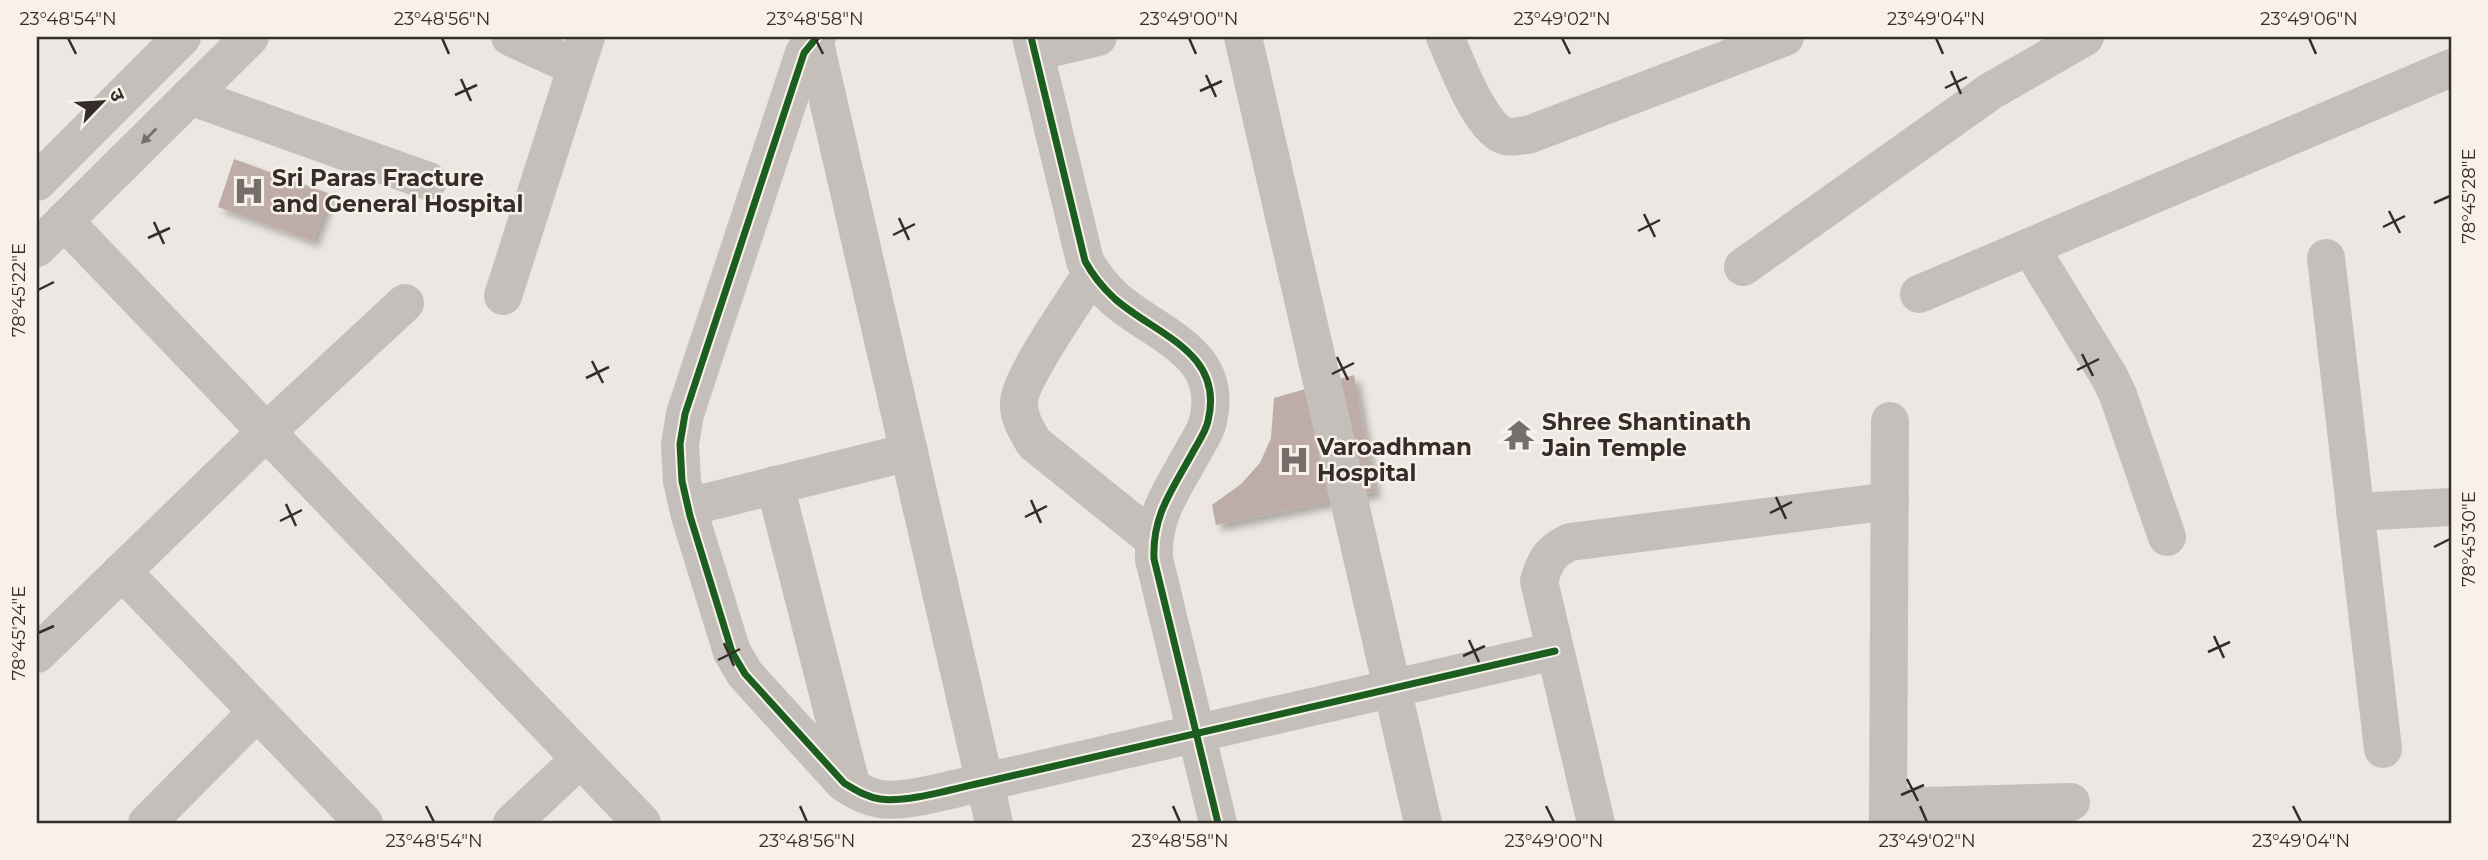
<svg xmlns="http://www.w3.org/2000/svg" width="2488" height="860" font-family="Montserrat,'Noto Sans Devanagari',sans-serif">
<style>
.building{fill:#beaca6;filter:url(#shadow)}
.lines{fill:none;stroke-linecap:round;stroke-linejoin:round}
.minor{stroke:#c5bfbb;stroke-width:38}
.cycleway-casing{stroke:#f8f1ea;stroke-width:11}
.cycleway{stroke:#1b5e20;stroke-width:7}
.oneway{fill:#766f6b}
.ticks{fill:none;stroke:#352d2a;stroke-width:2.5}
.labels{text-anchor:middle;stroke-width:5;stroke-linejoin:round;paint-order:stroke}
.poi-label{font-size:23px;font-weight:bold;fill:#352d2a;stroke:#f8f1ea;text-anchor:start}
.neatline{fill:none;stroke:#352d2a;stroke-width:2.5}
.ticks-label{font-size:18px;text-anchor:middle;fill:#352d2a}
</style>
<defs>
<filter id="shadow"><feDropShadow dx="6" dy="6" stdDeviation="3.5" flood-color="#0004"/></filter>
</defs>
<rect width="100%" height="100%" fill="#ece7e2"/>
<!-- building -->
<g class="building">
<polygon points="234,159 330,194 313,241 218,207"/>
<polygon points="1354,375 1375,492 1216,525 1212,505 1241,484 1260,463 1271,438 1274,398"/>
</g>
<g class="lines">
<!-- minor -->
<g class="minor">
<polyline points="510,37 576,67"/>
<path d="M 817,37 L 804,53 L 685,414 L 680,444 L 682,481 L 690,516 L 732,652 L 745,674 L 844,783 C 856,790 866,797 880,799 C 908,803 955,788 985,782 L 1555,651"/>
<path d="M 1031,37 L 1085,261 C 1093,276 1102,287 1115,299 C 1156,335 1225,352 1208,421 C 1206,431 1199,441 1194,450 C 1173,489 1152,514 1154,559 L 1218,823"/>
<polyline points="1243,37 1423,823"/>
<path d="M 1445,37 C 1455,59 1481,131 1506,136 C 1512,138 1522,135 1528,135 L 1785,37"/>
<polyline points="814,39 994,823"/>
<polyline points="1035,52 1098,37"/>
<polyline points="190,96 428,181"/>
<polyline points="37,182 182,37"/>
<polyline points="64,221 642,823"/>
<polyline points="2030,247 2110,378 2118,395 2167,537"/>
<polyline points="37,248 250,37"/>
<polyline points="2326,258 2383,749"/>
<polyline points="1743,267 1991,91 2085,37"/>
<path d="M 1092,273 C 1076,299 1020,377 1019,402 C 1018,417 1027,431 1034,443 L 1153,539"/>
<polyline points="1919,294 2451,68"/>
<polyline points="503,296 586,37"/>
<polyline points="775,485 852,788"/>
<polyline points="688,507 909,452"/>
<polyline points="2355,512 2451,507"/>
<polyline points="122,571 364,823"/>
<polyline points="37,654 266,432 405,303"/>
<polyline points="1888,807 2071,802"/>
<polyline points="147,823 257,712"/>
<polyline points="512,823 580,759"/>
<path d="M 1596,823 L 1539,581 C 1545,561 1550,551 1570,542 L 1890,501"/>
<polyline points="1888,823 1890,421"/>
</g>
<!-- cycleway casing -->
<g class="cycleway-casing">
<g id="cycleway">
<path d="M 817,37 L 804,53 L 685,414 L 680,444 L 682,481 L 690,516 L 732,652 L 745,674 L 844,783 C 856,790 866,797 880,799 C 908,803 955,788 985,782 L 1555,651"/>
<path d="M 1031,37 L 1085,261 C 1093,276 1102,287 1115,299 C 1156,335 1225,352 1208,421 C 1206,431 1199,441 1194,450 C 1173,489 1152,514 1154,559 L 1218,823"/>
</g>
</g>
<!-- cycleway -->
<use href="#cycleway" class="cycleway"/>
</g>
<!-- one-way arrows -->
<defs><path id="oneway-solid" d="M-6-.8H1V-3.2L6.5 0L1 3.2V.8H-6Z" transform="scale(1.75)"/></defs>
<use class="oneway" href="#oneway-solid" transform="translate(149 136) rotate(135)"/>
<!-- ticks -->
<path class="ticks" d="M 68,38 L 76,54M 442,38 L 449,54M 815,38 L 823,54M 1189,38 L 1196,54M 1562,38 L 1570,54M 1936,38 L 1943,54M 2309,38 L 2316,54M 1951,71 L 1961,94M 1206,75 L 1216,97M 461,79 L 471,101M 1945,88 L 1967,77M 1200,91 L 1222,81M 455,95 L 477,85M 2434,203 L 2450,196M 2389,211 L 2400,233M 1644,214 L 1655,237M 899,218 L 909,240M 154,222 L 164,244M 2383,227 L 2405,216M 1638,231 L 1660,220M 893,235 L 915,224M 148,238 L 170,228M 38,290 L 54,282M 2082,354 L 2093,376M 1337,357 L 1348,380M 592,361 L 603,383M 2077,370 L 2099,359M 1332,374 L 1354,363M 586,378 L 609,367M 1776,497 L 1786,519M 1031,500 L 1041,523M 286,504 L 296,526M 1770,513 L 1792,502M 1025,517 L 1047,506M 280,521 L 302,510M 2434,547 L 2450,539M 38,633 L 54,626M 2214,636 L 2224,658M 1469,640 L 1479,662M 724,643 L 734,666M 2208,652 L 2230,642M 1463,656 L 1485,646M 718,660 L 740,649M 1907,779 L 1918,801M 1901,795 L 1924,785M 426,806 L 434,822M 800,806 L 807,822M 1173,806 L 1180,822M 1546,806 L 1554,822M 1920,806 L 1927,822M 2293,806 L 2301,822"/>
<!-- icons -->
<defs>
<g id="hospital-bare" transform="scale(2.415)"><path d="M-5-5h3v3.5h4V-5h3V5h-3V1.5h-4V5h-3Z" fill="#756e6a" stroke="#f8f1ea" stroke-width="2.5" paint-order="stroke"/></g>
<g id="temple-bare" transform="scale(2.415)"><path d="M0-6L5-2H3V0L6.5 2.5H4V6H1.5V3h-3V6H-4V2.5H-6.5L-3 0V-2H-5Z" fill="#756e6a" stroke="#f8f1ea" stroke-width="2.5" paint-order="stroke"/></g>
</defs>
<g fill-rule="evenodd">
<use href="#hospital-bare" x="249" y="191"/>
<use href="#temple-bare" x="1519" y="435"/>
<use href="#hospital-bare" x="1294" y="460"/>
</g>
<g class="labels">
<!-- poi labels -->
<g class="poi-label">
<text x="272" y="186">Sri Paras Fracture<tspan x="272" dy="26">and General Hospital</tspan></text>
<text x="1542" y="430">Shree Shantinath<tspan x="1542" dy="26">Jain Temple</tspan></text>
<text x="1317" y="455">Varoadhman<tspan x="1317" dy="26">Hospital</tspan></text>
</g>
</g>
<!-- border -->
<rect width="2488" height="860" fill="none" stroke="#f8f1ea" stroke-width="77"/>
<!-- north arrow -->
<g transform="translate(102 102) rotate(65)" stroke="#f8f1ea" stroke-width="5" paint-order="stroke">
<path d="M0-5L12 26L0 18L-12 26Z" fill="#352d2a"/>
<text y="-10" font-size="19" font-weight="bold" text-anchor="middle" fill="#352d2a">उ</text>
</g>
<rect x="38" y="38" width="2412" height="784" class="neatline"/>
<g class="ticks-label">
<text x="68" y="25">23°48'54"N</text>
<text x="442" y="25">23°48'56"N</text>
<text x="815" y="25">23°48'58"N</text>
<text x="1189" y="25">23°49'00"N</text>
<text x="1562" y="25">23°49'02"N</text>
<text x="1936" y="25">23°49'04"N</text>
<text x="2309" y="25">23°49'06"N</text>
<text transform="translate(2469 196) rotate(-90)" y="6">78°45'28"E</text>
<text transform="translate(19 290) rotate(-90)" y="6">78°45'22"E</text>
<text transform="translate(2469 539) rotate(-90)" y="6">78°45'30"E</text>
<text transform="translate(19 633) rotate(-90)" y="6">78°45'24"E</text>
<text x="434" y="847">23°48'54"N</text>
<text x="807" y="847">23°48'56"N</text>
<text x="1180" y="847">23°48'58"N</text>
<text x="1554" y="847">23°49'00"N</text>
<text x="1927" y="847">23°49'02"N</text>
<text x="2301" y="847">23°49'04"N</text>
</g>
</svg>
